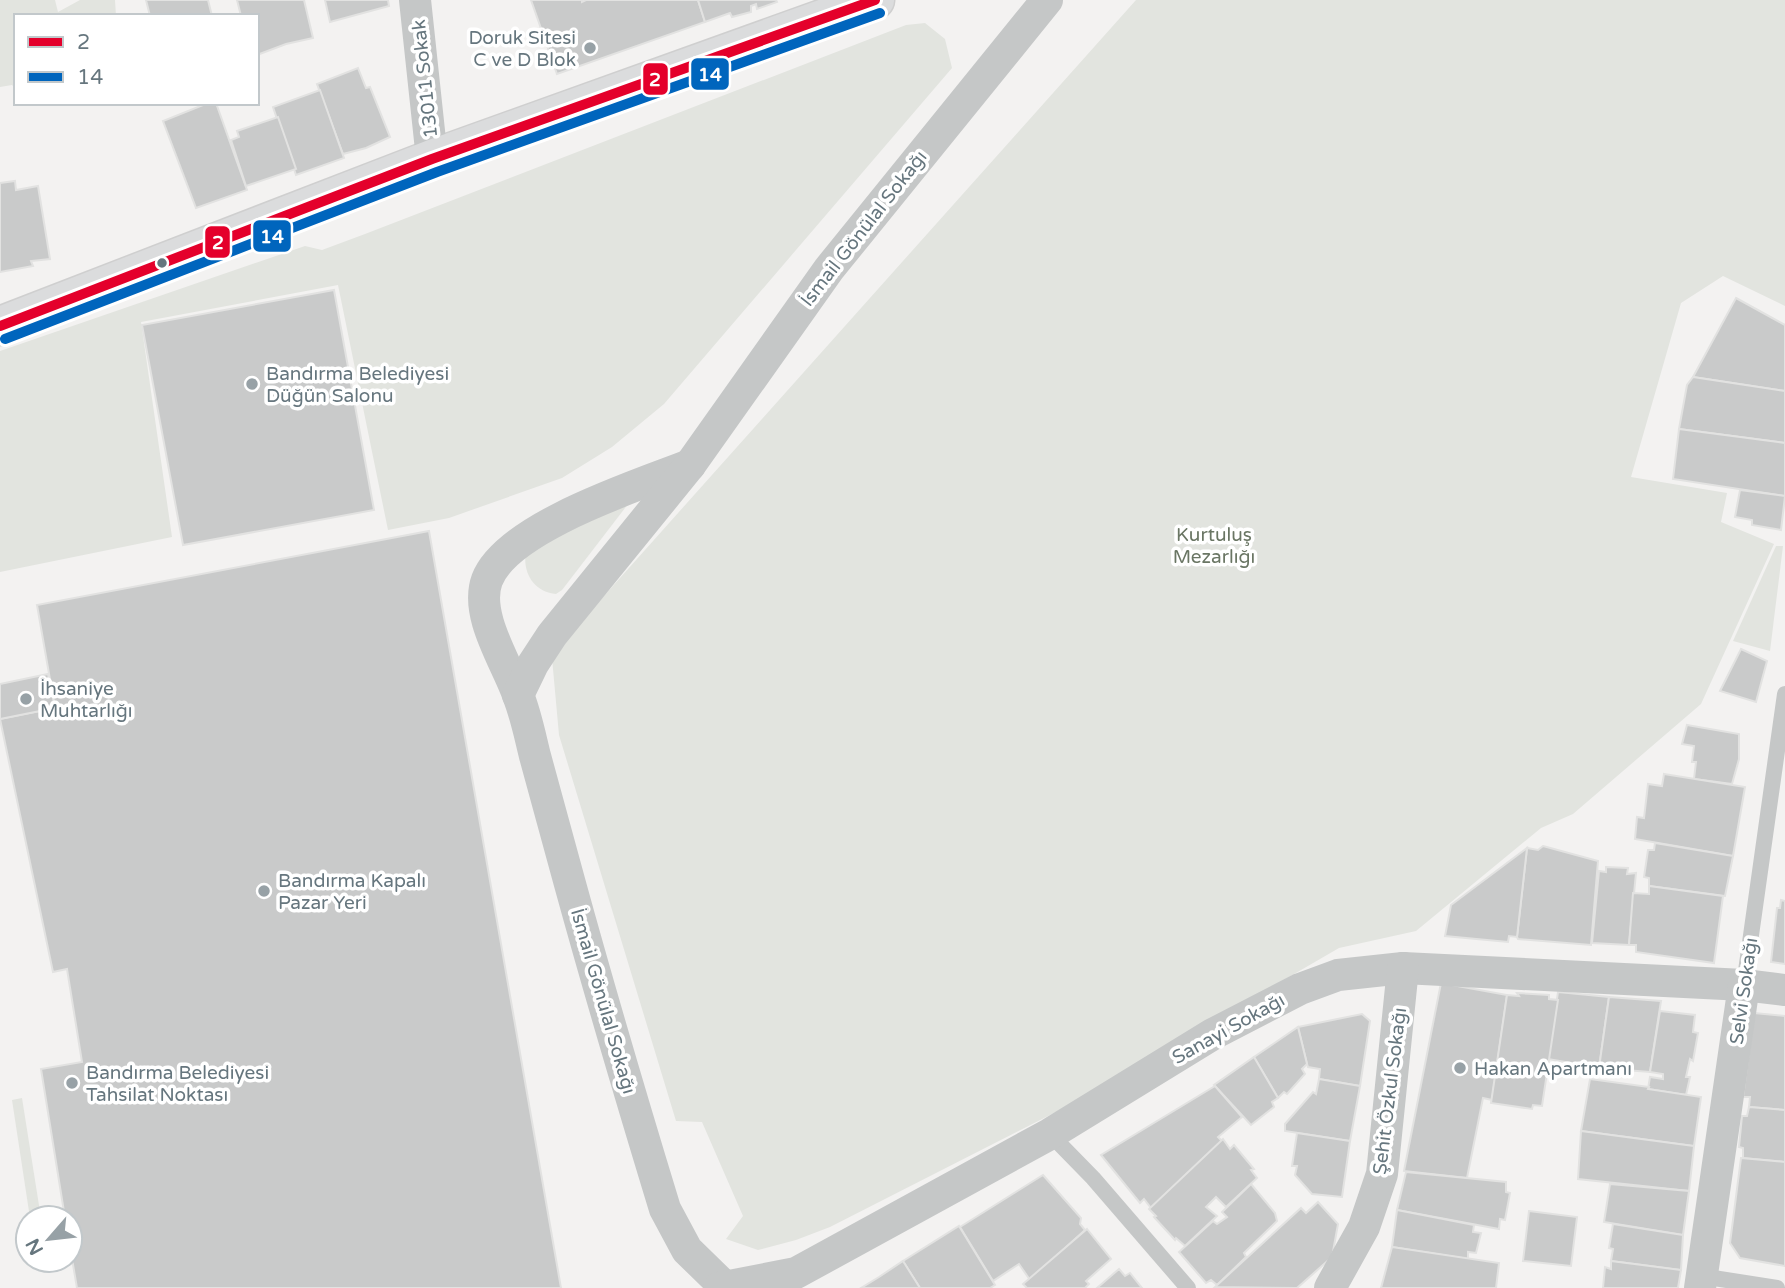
<svg xmlns="http://www.w3.org/2000/svg" width="1785" height="1288" font-family="'Varela Round',sans-serif">
<style>
.green{fill:#e2e4df}
.building{fill:#c9caca;stroke:#e2e2e1;stroke-width:2}
.lines{fill:none;stroke-linecap:round;stroke-linejoin:round}
.secondary-casing{stroke:#cfcfcf;stroke-width:41}
.service{stroke:#c5c7c7;stroke-width:16}
.minor{stroke:#c5c7c7;stroke-width:32}
.secondary{stroke:#dbdcdd;stroke-width:38}
.bus-1-casing{stroke:#fff;stroke-width:16}
.bus-2-casing{stroke:#fff;stroke-width:16}
.bus-1{stroke:#e4002b;stroke-width:10}
.bus-2{stroke:#0065bd;stroke-width:10}
.poi-dot{fill:#97a1a6;stroke:#fff;stroke-width:2.5}
.bus-dot{fill:#66767e;stroke:#fff;stroke-width:2.5}
.labels{text-anchor:middle;stroke-width:7;stroke-linejoin:round;paint-order:stroke}
.poi-label{font-size:19px;fill:#66767e;stroke:#fff;text-anchor:start}
.street-label{font-size:19px;fill:#66767e;stroke:#fff}
.park-label{font-size:19px;fill:#6a7664;stroke:#fff}
.line-badge{stroke:#fff;stroke-width:2.5}
.badge-label{font-size:19px;text-anchor:middle;font-weight:bold;fill:#fff}
</style>
<rect width="100%" height="100%" fill="#f3f2f1"/>
<!-- green -->
<g class="green">
<polygon points="0,0 55,0 58,12 80,0 115,0 116,16 16,16 16,89 12,85 0,87"/>
<polygon points="1136,0 1785,0 1785,306 1723,276 1681,303 1631,477 1727,493 1721,522 1774,544 1701,704 1573,814 1541,828 1416,931 1339,948 1056,1112 830,1227 796,1240 758,1250 726,1239 743,1216 702,1122 676,1121 559,735 552,658 570,634"/>
<polygon points="925,23 945,39 952,68 664,404 612,447 562,478 449,518 388,530 338,285 141,322 172,537 0,572 0,351 305,246 322,250 365,234 906,25"/>
<path d="M 645,482 L 562,590 L 556,594 C 534,592 522,573 526,551 Z"/>
<polygon points="1776,546 1783,546 1770,651 1733,641"/>
<polygon points="22,1098 41,1218 30,1218 12,1100"/>
</g>
<!-- building -->
<g class="building">
<polygon points="146,0 208,0 212,16 150,16"/>
<polygon points="237,0 304,0 313,38 286,44 257,55 257,16 241,16"/>
<polygon points="325,0 388,0 389,6 330,22"/>
<polygon points="531,0 582,0 582,2 586,0 698,0 705,22 557,74"/>
<polygon points="698,0 776,0 777,2 757,9 756,4 751,6 751,12 732,17 730,13 705,22"/>
<polygon points="358,68 366,88 370,87 390,137 366,148 343,154 317,84"/>
<polygon points="320,90 344,158 296,175 273,107"/>
<polygon points="208,103 216,103 247,190 196,208 163,121"/>
<polygon points="278,117 296,169 246,186 231,140 239,137 237,131"/>
<polygon points="15,181 16,190 38,186 50,259 31,261 33,266 0,272 0,183"/>
<polygon points="334,290 374,510 183,545 142,325"/>
<polygon points="1736,298 1785,325 1785,391 1693,377"/>
<polygon points="1693,377 1785,391 1785,443 1679,429 1687,385"/>
<polygon points="1679,429 1785,443 1785,496 1673,479"/>
<polygon points="1740,490 1785,496 1781,530 1752,525 1752,520 1735,517"/>
<polygon points="429,531 561,1288 77,1288 70,1247 70,1218 65,1218 41,1069 82,1062 67,969 53,972 0,719 55,708 37,605"/>
<polygon points="1741,649 1767,661 1756,702 1720,691"/>
<polygon points="48,674 55,708 0,719 0,684"/>
<polygon points="1687,725 1739,734 1739,759 1732,784 1694,779 1696,762 1692,762 1694,746 1682,744"/>
<polygon points="1664,774 1745,787 1733,856 1635,839 1637,817 1644,818 1648,784 1662,786"/>
<polygon points="1655,843 1733,856 1725,896 1649,886 1649,878 1644,877 1648,850 1654,850"/>
<polygon points="1543,846 1598,861 1591,945 1518,939 1517,937 1527,848 1538,850"/>
<polygon points="1527,848 1517,937 1509,936 1508,942 1445,936 1451,905"/>
<polygon points="1606,867 1628,868 1627,874 1636,873 1629,945 1592,943 1599,871 1606,872"/>
<polygon points="1649,886 1723,896 1714,963 1636,952 1636,945 1629,945 1633,893 1649,894"/>
<polygon points="1781,900 1785,901 1785,964 1771,962 1777,908 1780,908"/>
<polygon points="1441,983 1507,995 1492,1100 1483,1098 1467,1178 1404,1171"/>
<polygon points="1558,992 1609,997 1599,1068 1548,1059"/>
<polygon points="1517,993 1549,995 1549,999 1558,1000 1542,1106 1533,1105 1532,1109 1491,1103 1507,995 1519,996"/>
<polygon points="1609,997 1661,1001 1650,1072 1599,1068"/>
<polygon points="1660,1011 1695,1015 1693,1032 1698,1033 1693,1061 1690,1059 1686,1077 1690,1077 1686,1095 1648,1089 1650,1077 1663,1079 1663,1074 1650,1072"/>
<polygon points="1754,1013 1785,1016 1785,1110 1749,1107 1750,1097 1743,1097"/>
<polygon points="1362,1014 1370,1021 1360,1086 1319,1079 1320,1069 1308,1067 1307,1064 1298,1027"/>
<polygon points="1298,1027 1307,1064 1302,1069 1305,1074 1287,1094 1284,1092 1278,1098 1254,1057"/>
<polygon points="1254,1057 1278,1098 1272,1102 1274,1107 1251,1125 1214,1085"/>
<polygon points="1319,1079 1360,1086 1350,1141 1285,1131 1285,1124 1313,1092 1316,1094"/>
<polygon points="1590,1079 1649,1087 1648,1089 1701,1097 1694,1146 1581,1131"/>
<polygon points="1215,1086 1242,1117 1218,1137 1222,1141 1151,1208 1144,1199 1140,1203 1101,1155"/>
<polygon points="1749,1107 1785,1110 1785,1162 1743,1158 1743,1148 1739,1147 1742,1116 1747,1116"/>
<polygon points="1581,1131 1694,1146 1689,1191 1578,1179"/>
<polygon points="1297,1133 1350,1141 1342,1197 1312,1194 1295,1175 1297,1166 1292,1166"/>
<polygon points="1223,1139 1230,1149 1234,1145 1254,1169 1251,1170 1257,1178 1226,1207 1216,1197 1206,1207 1217,1216 1185,1246 1176,1238 1175,1240 1154,1217 1156,1216 1149,1209"/>
<polygon points="1741,1158 1785,1162 1785,1266 1740,1258 1730,1243"/>
<polygon points="1406,1172 1506,1182 1506,1192 1510,1193 1505,1220 1500,1219 1499,1229 1397,1210"/>
<polygon points="1043,1175 1081,1218 1080,1224 1085,1230 1030,1280 1019,1264 993,1281 960,1227"/>
<polygon points="1251,1184 1275,1213 1277,1221 1244,1253 1246,1257 1217,1285 1211,1280 1206,1283 1179,1252 1213,1221 1217,1224 1227,1217 1222,1212"/>
<polygon points="1610,1184 1689,1191 1683,1235 1604,1222"/>
<polygon points="1318,1202 1338,1224 1332,1257 1297,1288 1215,1287 1301,1208 1306,1213"/>
<polygon points="1397,1210 1474,1225 1473,1232 1481,1233 1476,1253 1468,1252 1468,1259 1392,1247"/>
<polygon points="1529,1211 1577,1217 1571,1266 1523,1261"/>
<polygon points="1613,1224 1683,1235 1681,1270 1611,1261 1613,1249 1609,1248"/>
<polygon points="959,1226 995,1285 990,1288 920,1288 903,1261"/>
<polygon points="1087,1229 1111,1259 1086,1281 1089,1284 1085,1288 1027,1288 1023,1284"/>
<polygon points="1392,1247 1499,1263 1496,1288 1381,1288"/>
<polygon points="903,1261 920,1288 861,1288 879,1277"/>
<polygon points="1611,1261 1681,1270 1678,1288 1603,1288 1605,1267 1611,1269"/>
<polygon points="1119,1269 1125,1276 1130,1273 1142,1288 1097,1288"/>
</g>
<g class="lines">
<!-- secondary casing -->
<g class="secondary-casing">
<polyline id="secondary" points="0,326 432,159 875,0"/>
</g>
<!-- service -->
<g class="service">
<polyline points="1744,985 1785,694"/>
<polyline points="1050,1134 1093,1178 1188,1288"/>
<polyline points="1701,1276 1777,1288"/>
</g>
<!-- minor -->
<g class="minor">
<polyline points="415,0 432,159"/>
<path d="M 690,465 C 639,485 507,527 487,580 C 474,615 507,663 518,695 C 526,715 530,736 535,756 C 547,799 558,841 570,884 C 600,993 632,1101 665,1209 L 687,1250 L 726,1288"/>
<polyline points="518,695 533,664 552,635 690,465 829,269 1047,0"/>
<polyline points="719,1288 796,1273 1050,1134 1213,1034 1300,989 1338,975 1403,968 1744,985 1785,990"/>
<polyline points="1330,1288 1364,1227 1382,1174 1403,968"/>
<polyline points="1700,1288 1744,985"/>
</g>
<!-- secondary -->
<use href="#secondary" class="secondary"/>
<!-- bus-1 casing -->
<g class="bus-1-casing">
<polyline id="bus-1" points="0,326 432,159 875,0"/>
</g>
<!-- bus-2 casing -->
<g class="bus-2-casing">
<polyline id="bus-2" points="5,339 437,172 880,13"/>
</g>
<!-- bus-1 -->
<use href="#bus-1" class="bus-1"/>
<!-- bus-2 -->
<use href="#bus-2" class="bus-2"/>
</g>
<!-- markers -->
<g class="poi-dot">
<circle cx="590" cy="48" r="7"/>
<circle cx="252" cy="384" r="7"/>
<circle cx="26" cy="699" r="7"/>
<circle cx="264" cy="891" r="7"/>
<circle cx="1460" cy="1068" r="7"/>
<circle cx="72" cy="1083" r="7"/>
</g>
<circle class="bus-dot" cx="162" cy="263" r="6"/>
<g class="labels">
<!-- poi labels -->
<g class="poi-label">
<text x="576" y="44" text-anchor="end">Doruk Sitesi<tspan x="576" dy="22">C ve D Blok</tspan></text>
<text x="266" y="380">Bandırma Belediyesi<tspan x="266" dy="22">Düğün Salonu</tspan></text>
<text x="40" y="695">İhsaniye<tspan x="40" dy="22">Muhtarlığı</tspan></text>
<text x="278" y="887">Bandırma Kapalı<tspan x="278" dy="22">Pazar Yeri</tspan></text>
<text x="1474" y="1075">Hakan Apartmanı</text>
<text x="86" y="1079">Bandırma Belediyesi<tspan x="86" dy="22">Tahsilat Noktası</tspan></text>
</g>
<!-- street labels -->
<g class="street-label">
<text transform="translate(424 79) rotate(-96)" y="7">13011 Sokak</text>
<text transform="translate(863 228) rotate(-52)" y="7">İsmail Gönülal Sokağı</text>
<text transform="translate(1743 991) rotate(-82)" y="7">Selvi Sokağı</text>
<text transform="translate(604 1001) rotate(74)" y="7">İsmail Gönülal Sokağı</text>
<text transform="translate(1228 1028) rotate(-29)" y="7">Sanayi Sokağı</text>
<text transform="translate(1389 1091) rotate(-83)" y="7">Şehit Özkul Sokağı</text>
</g>
<!-- park labels -->
<g class="park-label">
<text x="1214" y="541">Kurtuluş<tspan x="1214" dy="22">Mezarlığı</tspan></text>
</g>
</g>
<g class="line-badge">
<rect x="690" y="57" width="40" height="34" rx="7" fill="#0065bd"/>
<rect x="642" y="62" width="27" height="34" rx="7" fill="#e4002b"/>
<rect x="252" y="219" width="40" height="34" rx="7" fill="#0065bd"/>
<rect x="204" y="225" width="27" height="34" rx="7" fill="#e4002b"/>
</g>
<g class="badge-label">
<text x="710" y="81">14</text>
<text x="655" y="86">2</text>
<text x="272" y="243">14</text>
<text x="218" y="249">2</text>
</g>
<!-- legend -->
<rect x="14" y="14" width="245" height="91" fill="#ffffff" stroke="#c2c8cb" stroke-width="2"/>
<rect x="28" y="37" width="35" height="10" fill="#e4002b" stroke="#c2c8cb" stroke-width="2"/>
<text x="77" y="49" font-size="21" fill="#66767e">2</text>
<rect x="28" y="72" width="35" height="10" fill="#0065bd" stroke="#c2c8cb" stroke-width="2"/>
<text x="77" y="84" font-size="21" fill="#66767e">14</text>
<!-- north arrow -->
<g transform="translate(49 1239) rotate(242)"><circle r="33" fill="#ffffff" stroke="#c2c8cb" stroke-width="2"/>
<path d="M0-5L12 26L0 18L-12 26Z" fill="#97a1a6"/>
<text y="-10" font-size="19" font-weight="bold" text-anchor="middle" fill="#66767e">N</text>
</g>
</svg>
